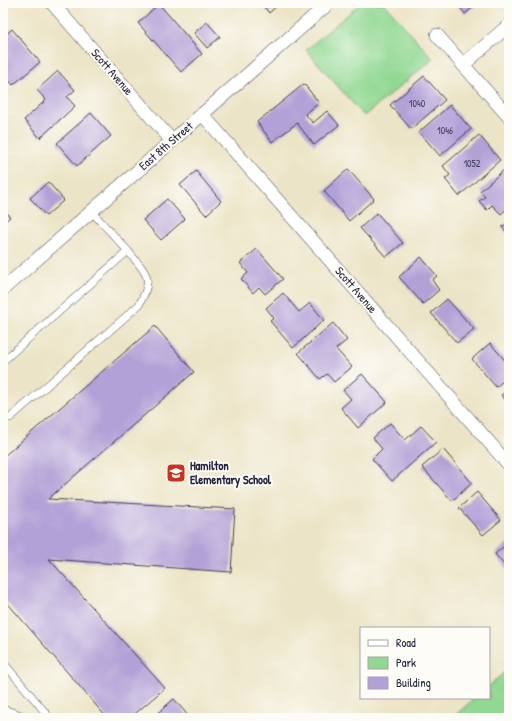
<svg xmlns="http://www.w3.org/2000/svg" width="512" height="721" font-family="'Patrick Hand',sans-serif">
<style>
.green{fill:#91d892;stroke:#5a7d66}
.building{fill:#b2a1d7}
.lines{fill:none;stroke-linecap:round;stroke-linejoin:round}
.lane-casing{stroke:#403f50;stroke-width:8}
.street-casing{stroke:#403f50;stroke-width:14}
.lane{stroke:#fff;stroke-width:7}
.street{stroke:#fff;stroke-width:13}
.labels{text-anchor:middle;stroke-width:4;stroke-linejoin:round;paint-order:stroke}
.number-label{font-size:10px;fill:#464262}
.street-label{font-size:12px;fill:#22223b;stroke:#fdfcf7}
.poi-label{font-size:12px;font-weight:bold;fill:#22223b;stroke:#fdfcf7;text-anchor:start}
</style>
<rect width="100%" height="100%" fill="#fdfcf7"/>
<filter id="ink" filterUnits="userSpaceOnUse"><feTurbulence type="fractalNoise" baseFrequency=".025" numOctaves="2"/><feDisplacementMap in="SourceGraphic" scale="8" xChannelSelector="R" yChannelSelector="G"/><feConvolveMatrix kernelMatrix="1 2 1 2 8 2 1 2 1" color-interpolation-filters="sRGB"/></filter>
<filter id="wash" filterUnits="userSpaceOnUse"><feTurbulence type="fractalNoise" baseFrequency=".012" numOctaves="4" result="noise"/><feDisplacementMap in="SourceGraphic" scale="16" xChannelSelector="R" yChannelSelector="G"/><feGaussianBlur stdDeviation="0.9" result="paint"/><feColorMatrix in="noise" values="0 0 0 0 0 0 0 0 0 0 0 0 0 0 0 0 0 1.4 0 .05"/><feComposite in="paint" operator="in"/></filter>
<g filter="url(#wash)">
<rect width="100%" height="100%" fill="#ece4c6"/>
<!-- green -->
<g class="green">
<polygon points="361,3 384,3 433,59 364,116 306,50"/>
<polygon points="509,668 509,718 452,718 475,698 489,698 489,686"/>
</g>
<g id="blocks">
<!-- building -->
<g class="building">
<polygon points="261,3 280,3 269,13"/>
<polygon points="456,3 478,3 465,14"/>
<polygon points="159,4 202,54 181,72 138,23"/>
<polygon points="207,22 220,37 207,48 194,33"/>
<polygon points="12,29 40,62 13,85 3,74 3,37"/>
<polygon points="58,71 75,90 67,97 75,106 40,138 24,120 46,100 37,90"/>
<polygon points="424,76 445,100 411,129 390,105"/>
<polygon points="304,84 319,103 305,114 313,123 327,111 339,125 314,145 297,123 272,142 257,122"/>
<polygon points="450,105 471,129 440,156 419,132"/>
<polygon points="91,113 111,136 77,166 57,143"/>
<polygon points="479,135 500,160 459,196 445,179 450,175 443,166"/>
<polygon points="348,169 374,199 349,221 324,191"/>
<polygon points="505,169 509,173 509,207 501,214 492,205 487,210 479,201 485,197 480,191"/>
<polygon points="196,171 221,201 206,215 180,185"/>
<polygon points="48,182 64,200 46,216 30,198"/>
<polygon points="167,199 185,219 161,240 143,220"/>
<polygon points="3,209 10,217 3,223"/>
<polygon points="377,213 403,243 386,257 360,228"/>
<polygon points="509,222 509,235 502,227"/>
<polygon points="257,249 283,279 265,294 259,287 253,293 241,279 248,273 240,263"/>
<polygon points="421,257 437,276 432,280 439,290 423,304 399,277"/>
<polygon points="283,293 299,312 310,303 324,320 293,348 270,321 274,318 266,308"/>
<polygon points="447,299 474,329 457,343 431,313"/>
<polygon points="333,323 347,340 336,349 352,367 334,382 327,374 320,379 298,353"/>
<polygon points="155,326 194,372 48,499 235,509 231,572 49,559 165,688 130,718 107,718 3,598 3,457"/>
<polygon points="490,343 509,365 509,376 496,387 472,359"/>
<polygon points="362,374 387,402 358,428 341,408 351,399 343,390"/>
<polygon points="509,389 509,404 501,395"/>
<polygon points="390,423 405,440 421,426 436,442 392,481 372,459 382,449 373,438"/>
<polygon points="443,449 472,483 452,501 422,467"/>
<polygon points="477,492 501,520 483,535 459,508"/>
<polygon points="509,542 509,571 495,554"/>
<polygon points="174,699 190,718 152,718"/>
</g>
</g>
</g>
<g filter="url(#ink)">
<use href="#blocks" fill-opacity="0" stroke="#403f50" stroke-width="1"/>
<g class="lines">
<!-- lane casing -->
<g class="lane-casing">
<g id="lane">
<polyline points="3,361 128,251 91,211"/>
<path d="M 3,418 L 10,418 L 139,305 C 155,276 146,274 128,251"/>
<polyline points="3,662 50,718"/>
<polyline points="3,709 30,718"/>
</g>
</g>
<!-- street casing -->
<g class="street-casing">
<g id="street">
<polyline points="52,3 172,141"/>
<polyline points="437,35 509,117"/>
<polyline points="463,65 509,25"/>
<polyline points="202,114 509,465"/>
<polyline points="3,289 329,3"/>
</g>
</g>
<!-- lane -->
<use href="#lane" class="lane"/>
<!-- street -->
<use href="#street" class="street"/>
</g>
</g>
<!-- icons -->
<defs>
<g id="school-square" transform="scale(1)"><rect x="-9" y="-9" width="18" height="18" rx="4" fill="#c8321e" stroke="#fdfcf7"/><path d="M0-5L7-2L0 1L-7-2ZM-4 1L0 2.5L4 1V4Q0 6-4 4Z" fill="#fff"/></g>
</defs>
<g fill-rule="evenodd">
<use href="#school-square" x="176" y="473"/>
</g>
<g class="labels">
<!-- number labels -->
<g class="number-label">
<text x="417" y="107">1040</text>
<text x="445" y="134">1046</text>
<text x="472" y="167">1052</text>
</g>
<!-- street labels -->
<g class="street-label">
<text transform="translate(112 72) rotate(49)" y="4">Scott Avenue</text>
<text transform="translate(166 146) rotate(-41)" y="4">East 8th Street</text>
<text transform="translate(356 290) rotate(49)" y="4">Scott Avenue</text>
</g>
<!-- poi labels -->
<g class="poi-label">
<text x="190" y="470">Hamilton<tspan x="190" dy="14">Elementary School</tspan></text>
</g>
</g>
<!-- margin -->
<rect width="512" height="721" fill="none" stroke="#fdfcf7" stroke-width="16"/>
<!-- legend -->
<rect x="360" y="627" width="130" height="72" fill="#fdfcf7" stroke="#a5a5ac"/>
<rect x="368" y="640" width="20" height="6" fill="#ffffff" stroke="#a5a5ac"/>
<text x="396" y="647" font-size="12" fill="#22223b">Road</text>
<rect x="368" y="657" width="20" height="12" fill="#91d892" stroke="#a5a5ac"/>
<text x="396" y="667" font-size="12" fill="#22223b">Park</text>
<rect x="368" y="677" width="20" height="12" fill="#b2a1d7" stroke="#a5a5ac"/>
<text x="396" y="687" font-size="12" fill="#22223b">Building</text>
</svg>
